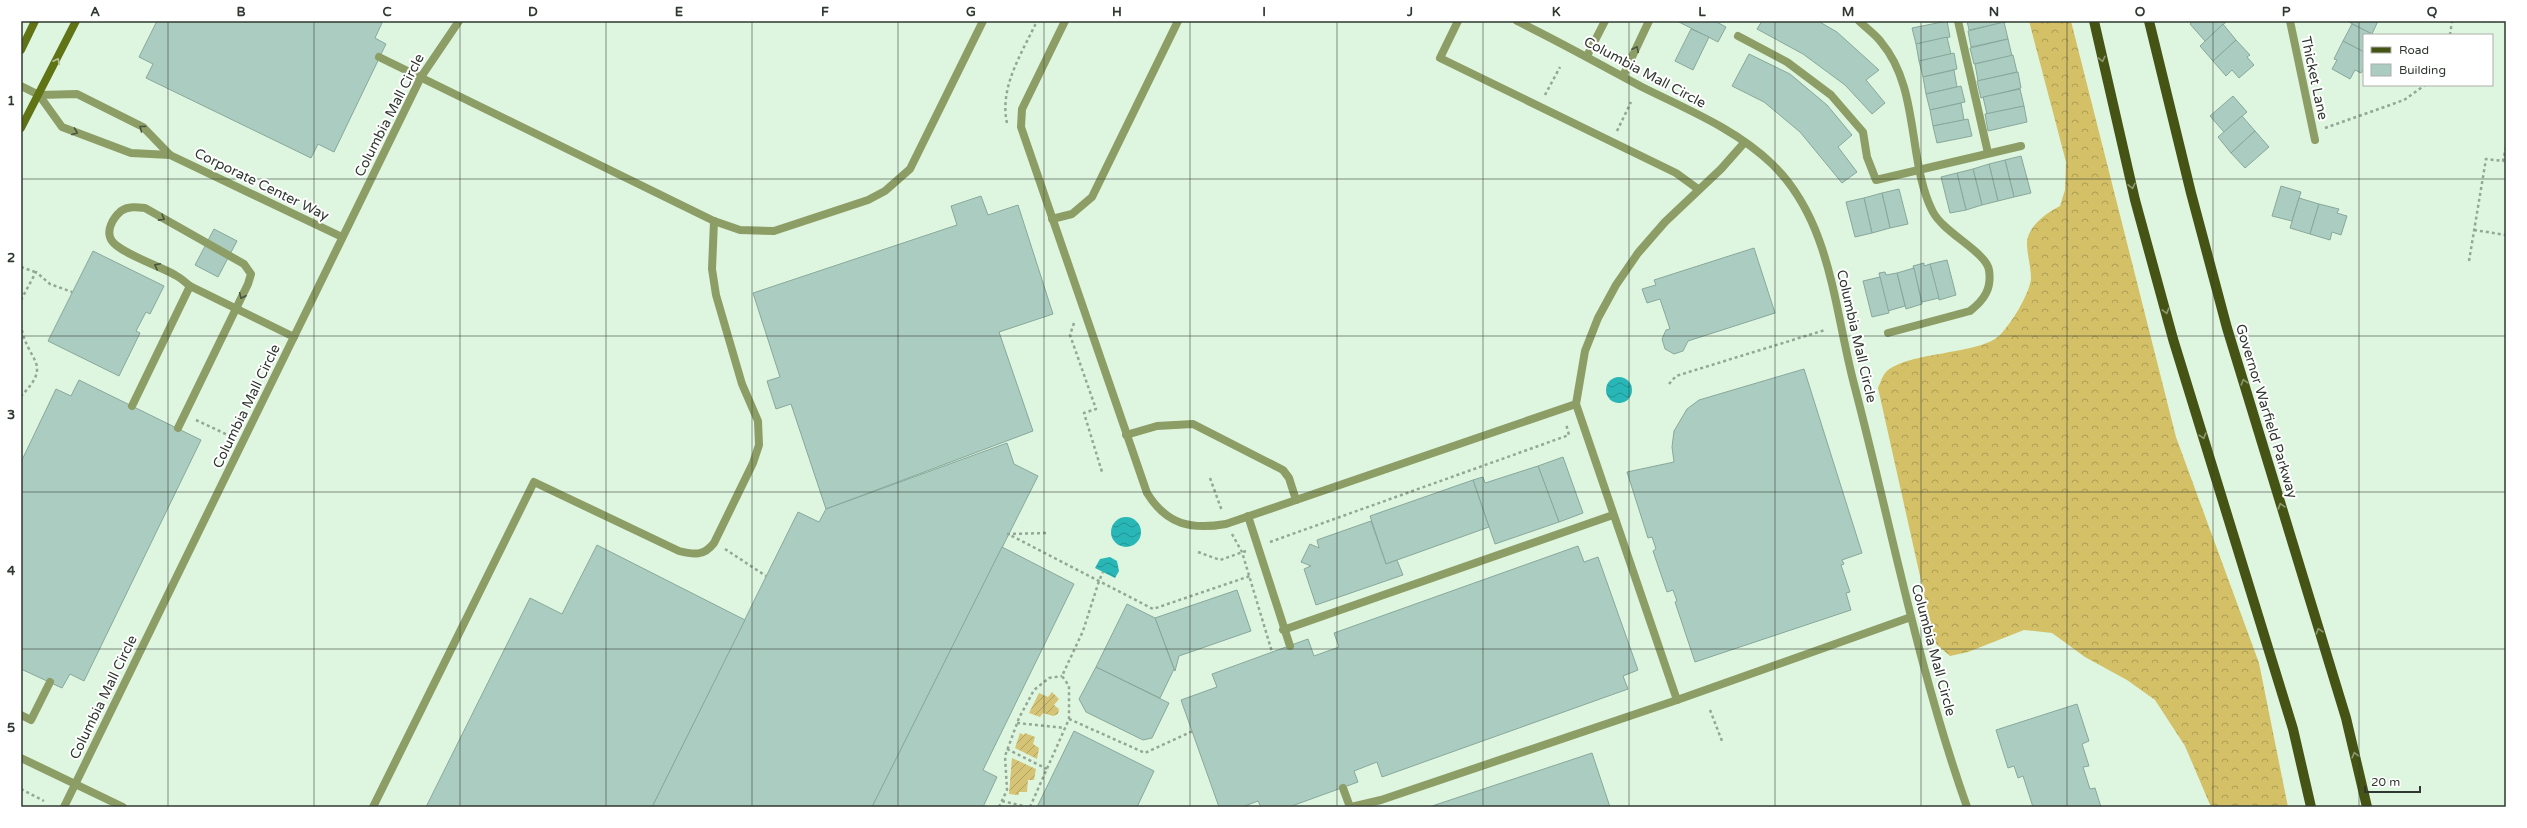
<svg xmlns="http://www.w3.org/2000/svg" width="2527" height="828" font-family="'Varela Round',sans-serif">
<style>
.forest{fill:url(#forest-crowns)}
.garden{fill:url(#garden-furrows)}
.water{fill:url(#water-waves)}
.building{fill:#abccc0;stroke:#88a89c}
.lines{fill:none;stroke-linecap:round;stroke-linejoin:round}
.path{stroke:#94a695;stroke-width:2.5;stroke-dasharray:3 3;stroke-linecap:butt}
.lane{stroke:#8d9d66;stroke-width:8}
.street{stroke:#8d9d66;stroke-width:8}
.secondary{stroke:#607416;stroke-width:8}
.primary{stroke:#455415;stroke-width:10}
.oneway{stroke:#4b5640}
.oneway2{stroke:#8f9873}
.oneway3{stroke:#b7c096}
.grid{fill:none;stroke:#2f3830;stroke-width:1;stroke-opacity:0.55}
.labels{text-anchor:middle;stroke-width:4;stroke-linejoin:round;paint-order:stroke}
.street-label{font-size:14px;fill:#2f3830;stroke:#fff}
.neatline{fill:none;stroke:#2f3830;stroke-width:1.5}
.grid-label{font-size:13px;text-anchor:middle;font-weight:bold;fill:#2f3830}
</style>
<defs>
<pattern id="forest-crowns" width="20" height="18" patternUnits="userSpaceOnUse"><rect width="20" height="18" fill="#d4c067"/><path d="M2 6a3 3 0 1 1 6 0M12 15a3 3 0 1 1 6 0" fill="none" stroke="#ac9d55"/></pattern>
<pattern id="garden-furrows" width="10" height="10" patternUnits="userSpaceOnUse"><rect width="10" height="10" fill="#d5c475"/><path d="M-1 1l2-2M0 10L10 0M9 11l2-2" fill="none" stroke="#ada060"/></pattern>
<pattern id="water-waves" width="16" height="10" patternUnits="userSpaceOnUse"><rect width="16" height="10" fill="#29b6b7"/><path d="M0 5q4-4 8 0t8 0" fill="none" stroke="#249595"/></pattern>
</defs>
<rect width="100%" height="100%" fill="#def6df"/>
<!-- forest -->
<path class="forest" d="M 2029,21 L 2071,21 L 2176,437 L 2259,663 L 2288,807 L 2211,807 L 2185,746 L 2155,700 L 2127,680 L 2085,657 L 2052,633 L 2024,630 L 1968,652 L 1950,656 L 1935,643 L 1878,388 C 1880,384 1882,376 1886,372 C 1908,351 1980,355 2000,335 C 2011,324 2029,295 2031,279 C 2031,268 2028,258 2027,246 C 2026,227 2045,214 2060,206 L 2065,190 L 2066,162 Z"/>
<!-- garden -->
<g class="garden">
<polygon points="1052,692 1059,699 1054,705 1059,709 1058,714 1053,716 1043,713 1040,717 1029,713 1039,693 1048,697"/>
<polygon points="1020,733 1024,735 1025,733 1035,737 1033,744 1039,748 1037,759 1015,748"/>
<polygon points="1012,758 1036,769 1034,780 1028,780 1027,792 1019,792 1019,795 1009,794"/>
</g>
<!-- water -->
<g class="water">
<circle cx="1619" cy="390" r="13"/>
<circle cx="1126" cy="532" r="15"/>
<polygon points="1110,557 1117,561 1119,571 1115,578 1095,568 1100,559"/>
</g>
<!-- building -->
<g class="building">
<polygon points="157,21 377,21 382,23 375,38 386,44 334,152 318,144 311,158 146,78 153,64 139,57"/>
<polygon points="1677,21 1715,21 1726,27 1718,42"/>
<polygon points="1762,21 1818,21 1837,32 1879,70 1866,80 1885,103 1872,114 1845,85 1803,54 1757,29"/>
<polygon points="1947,21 1950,37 1916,44 1912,28"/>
<polygon points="1967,21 2006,21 2006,22 1969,30"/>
<polygon points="2193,21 2227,21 2205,41 2190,24"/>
<polygon points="2347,21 2378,21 2372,34"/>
<polygon points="2004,22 2008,39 1971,47 1968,31"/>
<polygon points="2223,24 2236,40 2213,61 2200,46"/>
<polygon points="2352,24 2374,35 2364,35 2364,52 2343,41"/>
<polygon points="1691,29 1709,37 1693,70 1675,61"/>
<polygon points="1947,37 1951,54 1919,61 1916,44"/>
<polygon points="2008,39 2012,56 1974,64 1970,48"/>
<polygon points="2236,40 2250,55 2247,57 2254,65 2239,78 2232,70 2226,76 2213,61"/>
<polygon points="2343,41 2364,52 2364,68 2361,73 2355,70 2350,79 2332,69 2337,60 2334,59"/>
<polygon points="1954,53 1957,69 1923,77 1919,61"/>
<polygon points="1749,54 1790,74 1827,105 1852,135 1838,147 1857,172 1842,183 1800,132 1764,102 1732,86"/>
<polygon points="2013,55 2017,72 1978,81 1975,64"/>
<polygon points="1954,70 1957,87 1926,94 1923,77"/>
<polygon points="2018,72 2021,88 1981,98 1977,81"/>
<polygon points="1961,86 1965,102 1930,110 1926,94"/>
<polygon points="2020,89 2024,106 1987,114 1983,97"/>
<polygon points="2233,96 2247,112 2224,132 2210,116"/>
<polygon points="1961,103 1964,120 1933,126 1930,110"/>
<polygon points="2024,106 2027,122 1988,131 1985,114"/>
<polygon points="2242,116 2255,131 2231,153 2218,137"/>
<polygon points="1968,119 1972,136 1937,143 1933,126"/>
<polygon points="2255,131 2269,147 2245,168 2231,153"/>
<polygon points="2021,156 2031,193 2014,197 2005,160"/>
<polygon points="2005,160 2014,197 1998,201 1989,164"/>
<polygon points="1989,164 1998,201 1982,205 1973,169"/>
<polygon points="1973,169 1982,205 1966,210 1957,173"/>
<polygon points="1957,173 1966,210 1950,213 1941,177"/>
<polygon points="2281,186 2301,192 2292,221 2272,216"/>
<polygon points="1899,189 1908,224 1890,228 1882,193"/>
<polygon points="1882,193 1890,228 1872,233 1864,198"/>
<polygon points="981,196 988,215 1018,205 1053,314 999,332 1033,431 826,509 791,404 776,409 767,381 780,377 753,293 957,225 951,206"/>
<polygon points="1864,198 1872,233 1855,237 1846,202"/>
<polygon points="2299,198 2319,204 2310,234 2290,228"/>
<polygon points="2319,204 2339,209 2337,213 2347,216 2341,235 2332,232 2330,240 2310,234"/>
<polygon points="214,229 237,241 218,277 195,265"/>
<polygon points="1754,248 1775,313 1688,341 1683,351 1674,354 1665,349 1662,339 1666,330 1670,329 1660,299 1647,303 1642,289 1656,285 1654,280"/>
<polygon points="93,251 164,286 150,314 146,312 136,331 140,333 119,376 48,341"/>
<polygon points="1947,260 1956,295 1939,300 1930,264"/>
<polygon points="1924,263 1924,266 1930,264 1939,298 1922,302 1913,266"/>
<polygon points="1914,268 1922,304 1906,309 1897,273"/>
<polygon points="1885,272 1886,275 1897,273 1905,306 1888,311 1879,273"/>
<polygon points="1880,277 1889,313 1872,317 1863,281"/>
<polygon points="1804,369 1862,553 1842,560 1844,564 1841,565 1850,592 1846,593 1851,610 1695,662 1675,602 1677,601 1673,590 1667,592 1653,551 1656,549 1652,537 1648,538 1627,472 1674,462 1672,447 1674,431 1687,409 1699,400"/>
<polygon points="79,380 201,440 84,681 70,674 62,688 21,669 21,462 56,389 71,396"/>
<polygon points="1007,443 1014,464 1038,476 872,807 652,807 798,512 819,522 826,509"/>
<polygon points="1563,457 1583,513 1559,522 1538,466"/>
<polygon points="1538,466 1559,522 1495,544 1473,480 1483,477 1485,483"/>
<polygon points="1473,480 1489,527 1386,564 1370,516"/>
<polygon points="1371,521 1386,564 1397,560 1403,575 1316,605 1304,569 1311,566 1301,562 1310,544 1319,548 1317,540"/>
<polygon points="597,545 745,620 652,807 426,807 530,598 562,614"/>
<polygon points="1578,546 1584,562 1598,557 1638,670 1623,676 1628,689 1382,777 1377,762 1354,771 1358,782 1289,807 1261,807 1258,801 1242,807 1219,807 1181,700 1217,687 1212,674 1308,639 1314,656 1339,647 1334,633"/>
<polygon points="1002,547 1074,584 983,770 997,777 983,807 872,807"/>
<polygon points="1237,590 1251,631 1179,656 1175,671 1155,618"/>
<polygon points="1127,604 1155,618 1174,669 1160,698 1096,667"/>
<polygon points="1096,667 1169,703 1152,738 1143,740 1086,712 1079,699"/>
<polygon points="2077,704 2089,741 2082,744 2089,766 2083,767 2090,789 2095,788 2101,807 2033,807 2023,776 2018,778 2014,766 2008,768 1996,730"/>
<polygon points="1074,731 1154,771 1137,807 1037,807"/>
<polygon points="1592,753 1610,807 1429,807"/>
</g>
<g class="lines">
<!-- path -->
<g class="path">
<polyline points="2483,21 2502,21"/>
<polyline points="2450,35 2452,21"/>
<polyline points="1545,95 1560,67"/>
<path d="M 1007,123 C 999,87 1022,53 1037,21"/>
<polyline points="2325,128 2404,100 2425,85"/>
<polyline points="1617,131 1631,102"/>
<polyline points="2474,230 2506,235"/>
<polyline points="2469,261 2486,159 2503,161 2506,147"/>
<polyline points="21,267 35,272"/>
<polyline points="21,300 36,272 50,284 72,292"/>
<polyline points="1074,323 1070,335 1096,409 1084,413 1102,472"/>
<path d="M 21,324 C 25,361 55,362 21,396"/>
<polyline points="1669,384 1676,376 1825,330"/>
<polyline points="196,420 230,436"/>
<polyline points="1210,478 1222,511"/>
<polyline points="1046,533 1008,534 1153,609 1250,576"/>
<polyline points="1232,534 1242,552 1272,652"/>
<polyline points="1270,542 1569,435 1566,424"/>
<polyline points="725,549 766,576"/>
<polyline points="1198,552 1220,560 1246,551"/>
<polyline points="1710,710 1722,741"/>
<polyline points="1069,719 1145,753 1193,731"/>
<polyline points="1017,723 1065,728"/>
<polyline points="1007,749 1047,769"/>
<polyline points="21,789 44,801"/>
<polyline points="1002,801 1028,807"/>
<polyline points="999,807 1007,790 1005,756 1019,718 1034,690 1049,678 1062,676"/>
<polyline points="1030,807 1069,719 1069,686 1062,676 1083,631 1099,581 1103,572"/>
</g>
<!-- lane -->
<g class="lane">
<path d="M 1065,21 L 1022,109 L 1021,127 L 1147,493 C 1167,525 1191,530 1226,524 L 1576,404"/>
<polyline points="1458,21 1440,58 1676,173 1698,189"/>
<polyline points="1958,21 1988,153"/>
<polyline points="379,57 714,221 740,230 774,231 868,200 885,191 910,169 983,21"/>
<polyline points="1052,219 1072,214 1092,197 1178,21"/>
<polyline points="132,406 190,286 294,337"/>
<path d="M 178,428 L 248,284 L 251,274 L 244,264 L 145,208 C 137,207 128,206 121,211 C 113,218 105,231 112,241 C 120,253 162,267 175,275 C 181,278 186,283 190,286"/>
<polyline points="1126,435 1157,426 1193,424 1283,470 1289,478 1296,500"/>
<polyline points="1248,516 1290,646"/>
<polyline points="1283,630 1613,515"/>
<polyline points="1677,700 1576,404 1585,351 1598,318 1616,285 1638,253 1665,222 1721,169 1744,143"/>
<polyline points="21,715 31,720 50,682"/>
<polyline points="21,758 123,807"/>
<polyline points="1343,788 1350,807"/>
<path d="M 373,807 L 534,482 L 679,551 C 694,555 704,556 714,543 L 753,463 L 759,445 L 758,421 L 742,384 L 716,295 L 712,269 L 714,221"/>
<polyline points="1351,807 1381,800 1677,700 1911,617"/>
</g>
<!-- street -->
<g class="street">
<path d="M 1517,21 C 1560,42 1601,65 1642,87 C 1686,109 1736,129 1772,164 C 1831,221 1834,308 1854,384 C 1891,525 1918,669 1967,807"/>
<path d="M 1859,21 C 1866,28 1875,34 1881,42 C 1908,74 1910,117 1917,157 C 1920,176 1924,195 1933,212 C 1944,233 1986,252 1989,270 C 1992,289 1984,300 1970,311 L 1888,333"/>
<polyline points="2290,21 2315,140"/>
<polyline points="1738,36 1787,62 1831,95 1863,132 1867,157 1876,180 2021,146"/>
<polyline points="1587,56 1605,21"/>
<polyline points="1623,76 1649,21"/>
<polyline points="21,86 39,95 77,94 143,127 170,155 342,237"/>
<polyline points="39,95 62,127 131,153 170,155"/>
<polyline points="64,807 421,77 459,21"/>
</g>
<!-- secondary -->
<g class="secondary">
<polyline points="21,50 35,21"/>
<polyline points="21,128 76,21"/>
</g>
<!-- primary -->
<g class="primary">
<polyline points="2094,21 2135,200 2173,339 2293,729 2311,807"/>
<polyline points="2149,21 2191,193 2227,328 2346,718 2367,807"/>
</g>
</g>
<!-- one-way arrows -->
<defs><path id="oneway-chevron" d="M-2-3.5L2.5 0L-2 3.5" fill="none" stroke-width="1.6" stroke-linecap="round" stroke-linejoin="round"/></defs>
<g class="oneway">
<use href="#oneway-chevron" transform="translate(1636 49) rotate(-64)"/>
<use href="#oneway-chevron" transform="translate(142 128) rotate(-144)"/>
<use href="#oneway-chevron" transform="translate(75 132) rotate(21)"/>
<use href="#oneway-chevron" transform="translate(162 218) rotate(29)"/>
<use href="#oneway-chevron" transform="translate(157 266) rotate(-154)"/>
<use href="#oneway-chevron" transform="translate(242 296) rotate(115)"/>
</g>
<g class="oneway2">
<use href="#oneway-chevron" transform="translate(2102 59) rotate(77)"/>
<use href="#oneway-chevron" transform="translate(2132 186) rotate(77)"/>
<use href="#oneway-chevron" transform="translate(2166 311) rotate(75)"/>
<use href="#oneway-chevron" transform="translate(2244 382) rotate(-107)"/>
<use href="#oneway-chevron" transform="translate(2203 436) rotate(73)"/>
<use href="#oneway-chevron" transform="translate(2281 506) rotate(-107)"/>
<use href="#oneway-chevron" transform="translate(2319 631) rotate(-107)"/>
<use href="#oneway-chevron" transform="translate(2355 755) rotate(-104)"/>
</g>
<use class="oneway3" href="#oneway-chevron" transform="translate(57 61) rotate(-63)"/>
<!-- grid -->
<path class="grid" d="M 168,21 L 168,807M 314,21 L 314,807M 460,21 L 460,807M 606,21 L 606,807M 752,21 L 752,807M 898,21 L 898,807M 1044,21 L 1044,807M 1190,21 L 1190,807M 1337,21 L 1337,807M 1483,21 L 1483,807M 1629,21 L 1629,807M 1775,21 L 1775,807M 1921,21 L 1921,807M 2067,21 L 2067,807M 2213,21 L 2213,807M 2359,21 L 2359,807M 21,179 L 2506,179M 21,336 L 2506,336M 21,492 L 2506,492M 21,649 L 2506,649"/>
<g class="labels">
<!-- street labels -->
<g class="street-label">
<text transform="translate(1645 72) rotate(28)" y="5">Columbia Mall Circle</text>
<text transform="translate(2315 78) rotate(78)" y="5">Thicket Lane</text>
<text transform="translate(389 115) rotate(-63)" y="5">Columbia Mall Circle</text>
<text transform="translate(262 184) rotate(26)" y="5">Corporate Center Way</text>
<text transform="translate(1857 336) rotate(77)" y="5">Columbia Mall Circle</text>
<text transform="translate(246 406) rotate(-64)" y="5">Columbia Mall Circle</text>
<text transform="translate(2267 411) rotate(73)" y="5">Governor Warfield Parkway</text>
<text transform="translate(1934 650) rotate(75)" y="5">Columbia Mall Circle</text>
<text transform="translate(103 697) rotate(-64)" y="5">Columbia Mall Circle</text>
</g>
</g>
<!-- border -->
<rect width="2527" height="828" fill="none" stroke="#ffffff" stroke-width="44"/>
<!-- legend -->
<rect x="2363" y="34" width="130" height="52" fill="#ffffff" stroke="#acafac"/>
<rect x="2371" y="47" width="20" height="6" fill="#455415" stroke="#acafac"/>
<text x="2399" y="54" font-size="12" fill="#2f3830">Road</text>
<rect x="2371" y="64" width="20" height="12" fill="#abccc0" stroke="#acafac"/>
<text x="2399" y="74" font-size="12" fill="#2f3830">Building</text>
<!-- scale -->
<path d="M2365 786v6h55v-6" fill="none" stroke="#2f3830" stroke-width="2"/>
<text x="2371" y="786" font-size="12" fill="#2f3830" stroke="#ffffff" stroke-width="3" paint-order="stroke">20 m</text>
<rect x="22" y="22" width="2483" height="784" class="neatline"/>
<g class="grid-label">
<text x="95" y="16">A</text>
<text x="241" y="16">B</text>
<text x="387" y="16">C</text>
<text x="533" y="16">D</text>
<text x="679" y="16">E</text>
<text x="825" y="16">F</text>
<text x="971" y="16">G</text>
<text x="1117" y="16">H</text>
<text x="1264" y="16">I</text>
<text x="1410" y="16">J</text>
<text x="1556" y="16">K</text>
<text x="1702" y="16">L</text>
<text x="1848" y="16">M</text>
<text x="1994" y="16">N</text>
<text x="2140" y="16">O</text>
<text x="2286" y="16">P</text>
<text x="2432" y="16">Q</text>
<text x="11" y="105">1</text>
<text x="11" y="262">2</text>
<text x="11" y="419">3</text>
<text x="11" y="575">4</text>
<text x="11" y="732">5</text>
</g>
</svg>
